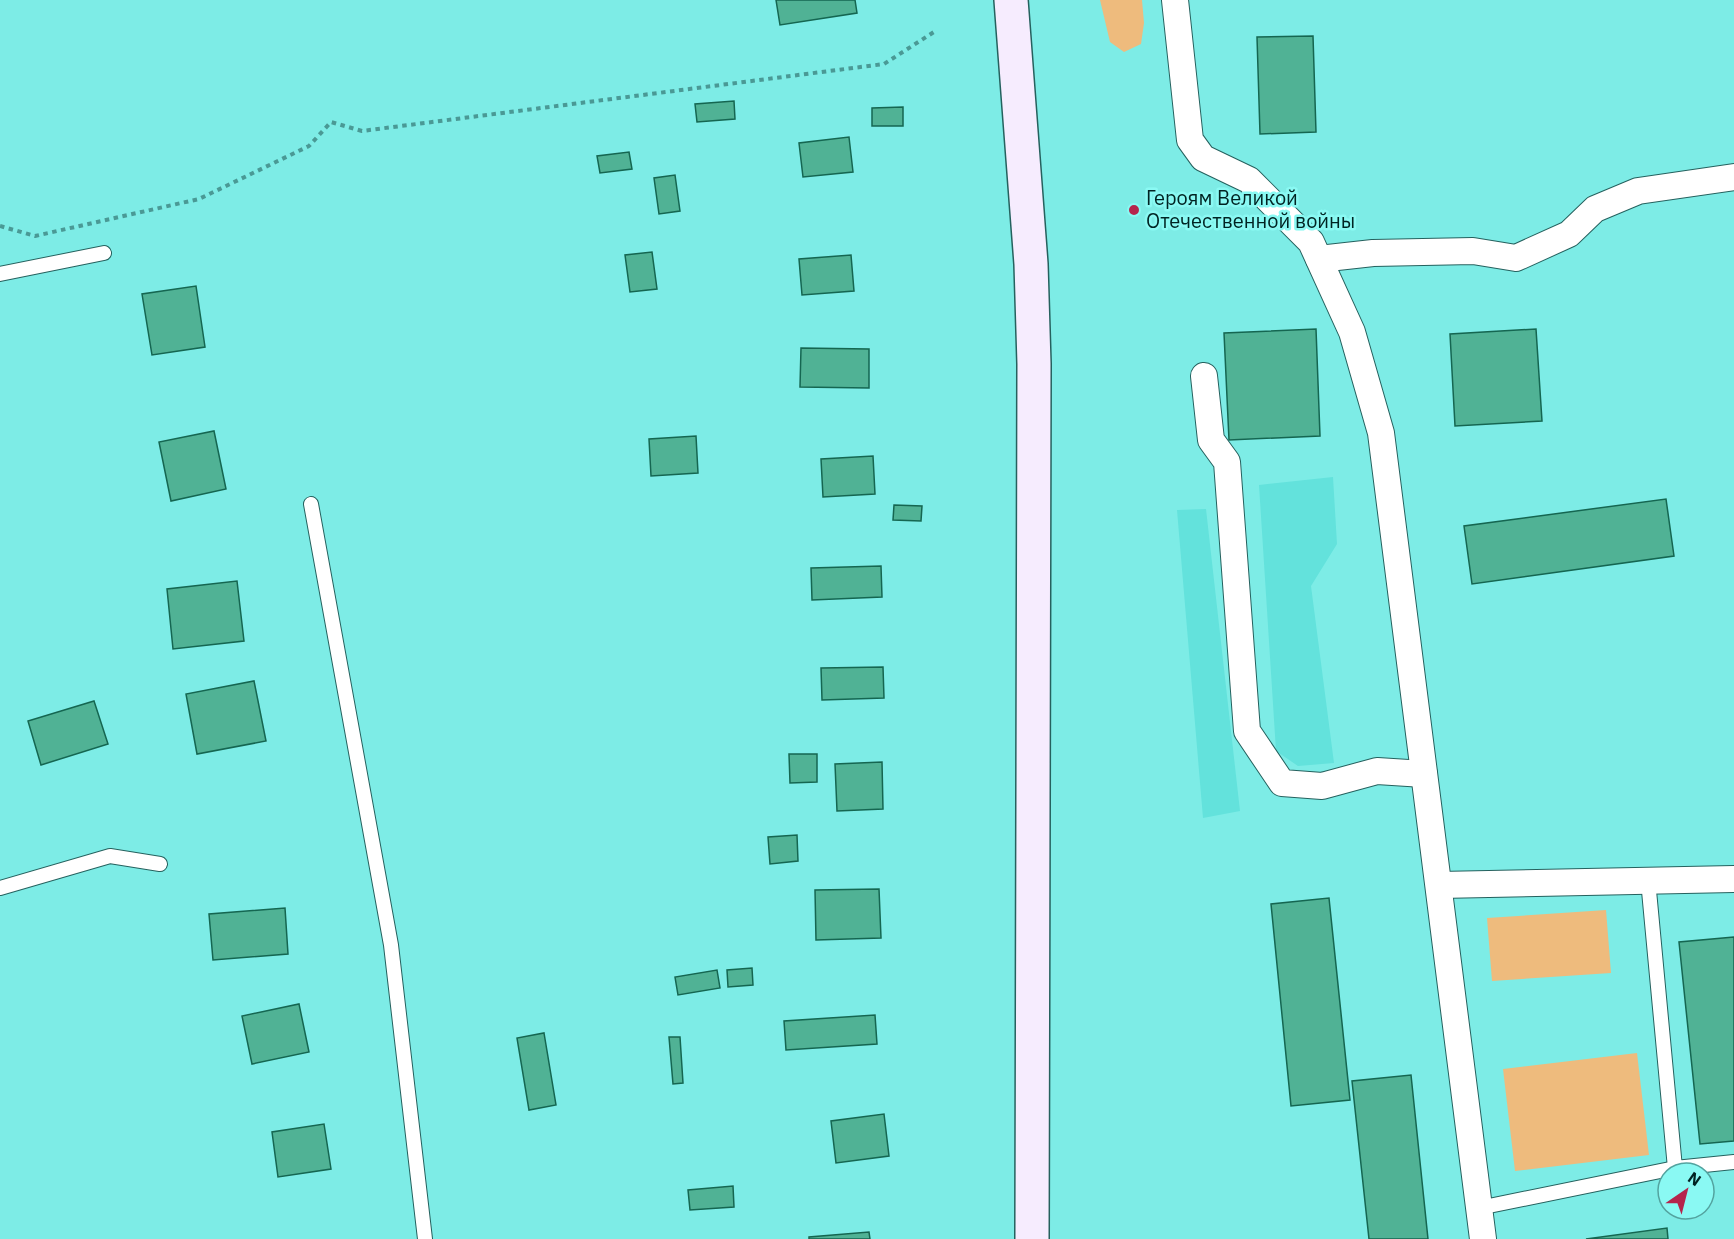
<svg xmlns="http://www.w3.org/2000/svg" width="1734" height="1239" font-family="'IBM Plex Sans',sans-serif">
<style>
.built{fill:#63e2dc}
.green{fill:#eebb7d}
.building{fill:#50b295;stroke:#156651;stroke-width:1.5}
.lines{fill:none;stroke-linecap:round;stroke-linejoin:round}
.service-casing{stroke:#25615e;stroke-width:16}
.minor-casing{stroke:#25615e;stroke-width:28}
.secondary-casing{stroke:#25615e;stroke-width:36}
.path{stroke:#4a9995;stroke-width:4;stroke-dasharray:4.5 4.5;stroke-linecap:butt}
.service{stroke:#fff;stroke-width:14}
.minor{stroke:#fff;stroke-width:26}
.secondary{stroke:#f6ecfe;stroke-width:33}
.poi-dot{fill:#b5244c;stroke:#8af9f3;stroke-width:2}
.labels{text-anchor:middle;stroke-width:5;stroke-linejoin:round;paint-order:stroke}
.poi-label{font-size:20px;fill:#002322;stroke:#8af9f3;text-anchor:start}
</style>
<rect width="100%" height="100%" fill="#7dece6"/>
<!-- built -->
<g class="built">
<polygon points="1333,477 1337,544 1311,586 1334,763 1298,766 1276,751 1259,485"/>
<polygon points="1206,509 1240,811 1203,818 1177,510"/>
</g>
<!-- green -->
<g class="green">
<polygon points="1100,0 1142,0 1144,23 1141,44 1124,52 1110,42"/>
<polygon points="1606,910 1611,973 1492,981 1487,918"/>
<polygon points="1637,1053 1649,1155 1515,1171 1503,1069"/>
</g>
<!-- building -->
<g class="building">
<polygon points="776,0 855,0 857,13 780,25"/>
<polygon points="1313,36 1316,132 1260,134 1257,37"/>
<polygon points="734,101 735,119 697,122 695,104"/>
<polygon points="903,107 903,126 872,126 872,108"/>
<polygon points="849,137 853,172 803,177 799,143"/>
<polygon points="629,152 632,169 600,173 597,156"/>
<polygon points="675,175 680,211 659,214 654,178"/>
<polygon points="652,252 657,289 630,292 625,255"/>
<polygon points="851,255 854,291 802,295 799,259"/>
<polygon points="196,286 205,347 152,355 142,294"/>
<polygon points="1316,329 1320,436 1229,440 1224,333"/>
<polygon points="1536,329 1542,421 1455,426 1450,334"/>
<polygon points="801,348 869,349 869,388 800,387"/>
<polygon points="214,431 226,489 171,501 159,442"/>
<polygon points="696,436 698,473 651,476 649,439"/>
<polygon points="873,456 875,494 823,497 821,459"/>
<polygon points="1666,499 1674,556 1472,584 1464,526"/>
<polygon points="894,505 922,506 921,521 893,520"/>
<polygon points="881,566 882,597 812,600 811,568"/>
<polygon points="237,581 244,641 173,649 167,589"/>
<polygon points="883,667 884,698 822,700 821,668"/>
<polygon points="254,681 266,741 197,754 186,694"/>
<polygon points="94,701 108,744 41,765 28,721"/>
<polygon points="789,754 817,754 817,782 790,783"/>
<polygon points="882,762 883,809 837,811 835,764"/>
<polygon points="797,835 798,861 770,864 768,837"/>
<polygon points="879,889 881,938 816,940 815,890"/>
<polygon points="1329,898 1350,1100 1291,1106 1271,904"/>
<polygon points="285,908 288,954 213,960 209,914"/>
<polygon points="1734,937 1734,1141 1700,1144 1679,942"/>
<polygon points="752,968 753,985 728,987 727,970"/>
<polygon points="717,970 720,988 678,995 675,977"/>
<polygon points="299,1004 309,1052 252,1064 242,1016"/>
<polygon points="875,1015 877,1044 786,1050 784,1021"/>
<polygon points="544,1033 556,1105 529,1110 517,1038"/>
<polygon points="669,1037 680,1037 683,1083 673,1084"/>
<polygon points="1411,1075 1428,1239 1369,1239 1352,1081"/>
<polygon points="884,1114 889,1156 836,1163 831,1121"/>
<polygon points="324,1124 331,1169 278,1177 272,1132"/>
<polygon points="733,1186 734,1207 690,1210 688,1190"/>
<polygon points="1667,1228 1668,1239 1586,1239"/>
<polygon points="869,1232 870,1239 809,1239 809,1237"/>
</g>
<g class="lines">
<!-- service casing -->
<g class="service-casing">
<g id="service">
<polyline points="0,274 104,253"/>
<polyline points="311,504 391,945 425,1239"/>
<polyline points="1648,880 1675,1168 1734,1162"/>
<polyline points="0,888 110,856 160,864"/>
<polyline points="1479,1208 1675,1168"/>
</g>
</g>
<!-- minor casing -->
<g class="minor-casing">
<g id="minor">
<polyline points="1175,0 1190,140 1203,158 1249,180 1311,242 1352,332 1381,433 1483,1239"/>
<polyline points="1319,259 1373,253 1473,251 1516,258 1569,234 1595,209 1638,191 1734,177"/>
<polyline points="1204,376 1211,440 1227,462 1247,731 1282,783 1322,786 1377,771 1424,774"/>
<polyline points="1439,885 1734,879"/>
</g>
</g>
<!-- secondary casing -->
<g class="secondary-casing">
<polyline id="secondary" points="1011,0 1031,264 1034,364 1032,1239"/>
</g>
<!-- path -->
<polyline class="path" points="0,226 35,236 199,199 309,146 331,122 362,131 884,64 937,30"/>
<!-- service -->
<use href="#service" class="service"/>
<!-- minor -->
<use href="#minor" class="minor"/>
<!-- secondary -->
<use href="#secondary" class="secondary"/>
</g>
<!-- markers -->
<circle class="poi-dot" cx="1134" cy="210" r="6"/>
<g class="labels">
<!-- poi labels -->
<g class="poi-label">
<text x="1146" y="205">Героям Великой<tspan x="1146" dy="23">Отечественной войны</tspan></text>
</g>
</g>
<!-- north arrow -->
<g transform="translate(1686 1191) rotate(35)"><circle r="28" fill="#8af9f3" stroke="#53a39f" stroke-width="1.5"/>
<path d="M0-4.5L10 22L0 15L-10 22Z" fill="#b5244c"/>
<text y="-9" font-size="16" font-weight="bold" text-anchor="middle" fill="#002322">N</text>
</g>
</svg>
